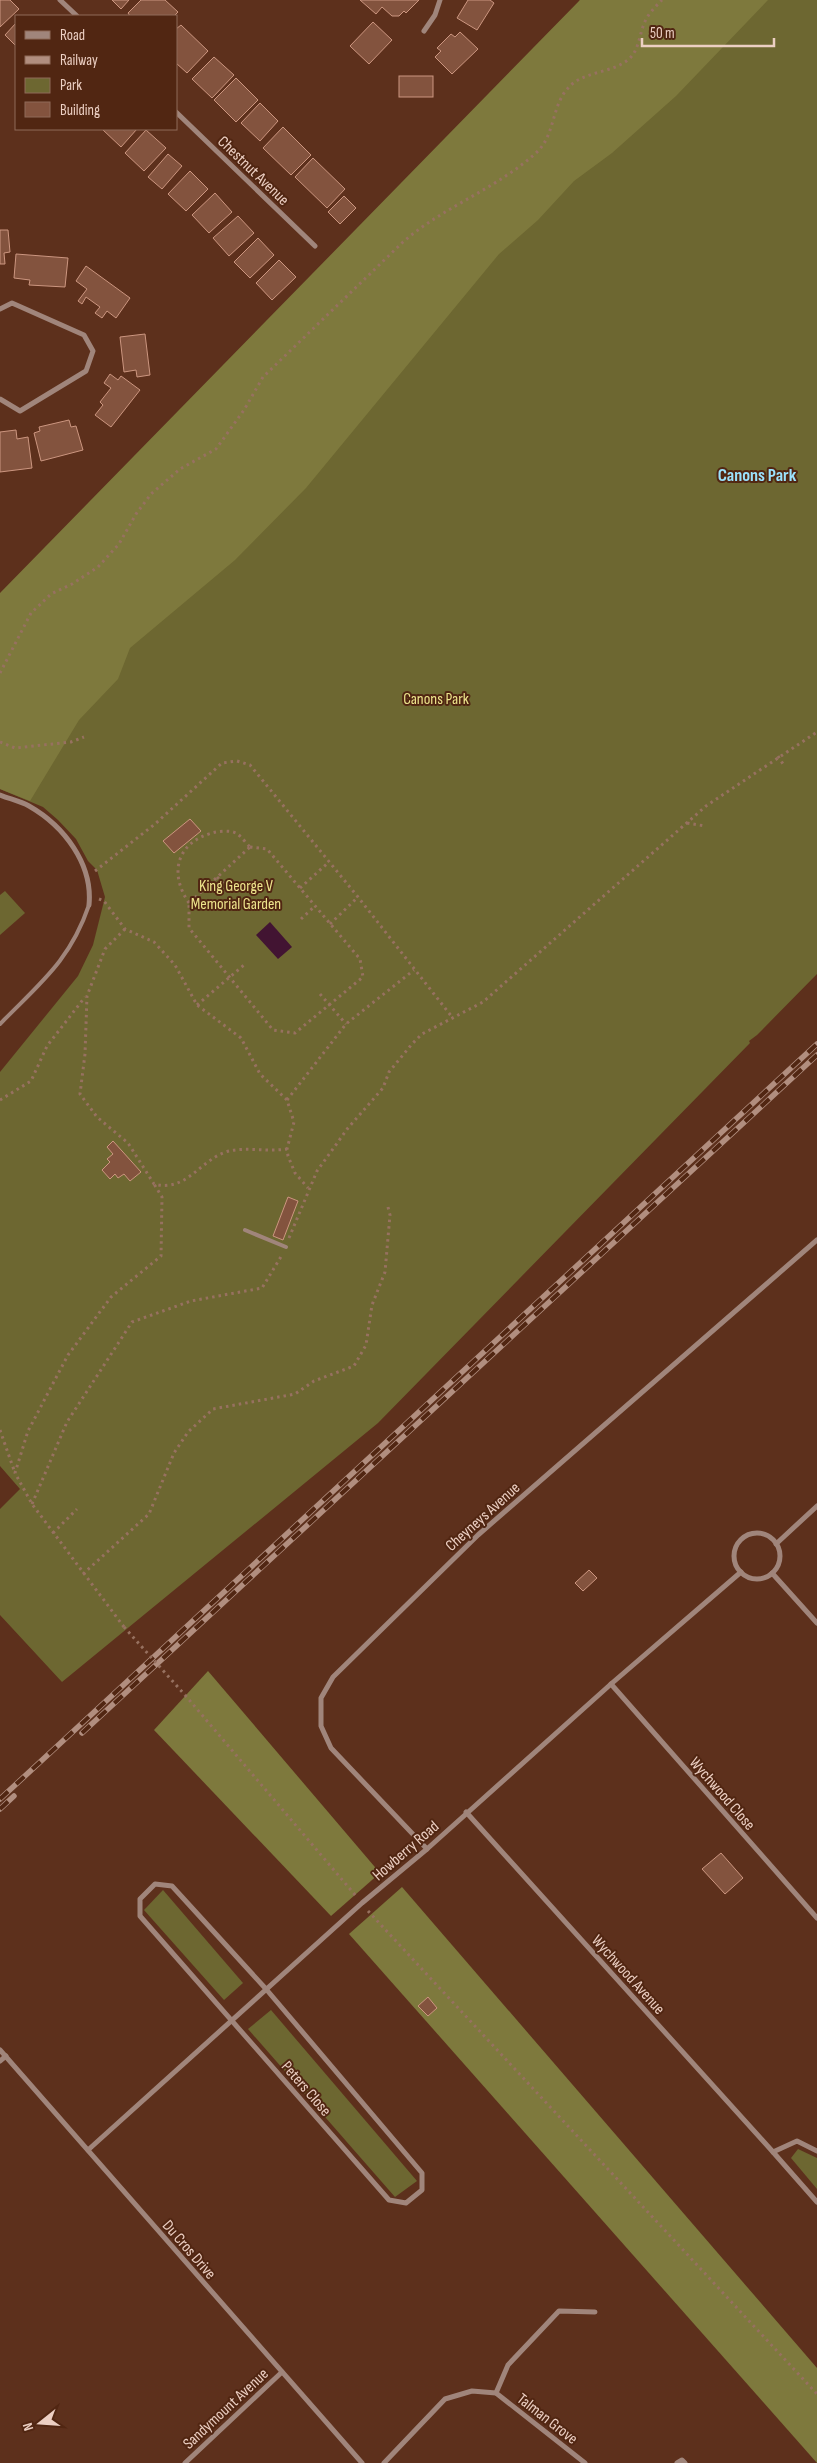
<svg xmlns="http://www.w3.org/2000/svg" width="817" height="2463" font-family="'Sofia Sans Condensed',sans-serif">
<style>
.green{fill:#6d6731}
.forest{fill:#7e793d}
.water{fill:#421432}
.building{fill:#83533e;stroke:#cc9680}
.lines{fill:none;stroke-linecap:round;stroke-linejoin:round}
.path{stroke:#977160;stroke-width:3;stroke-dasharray:2.5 4;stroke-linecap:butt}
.lane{stroke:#a0857b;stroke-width:4}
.street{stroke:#a0857b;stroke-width:5}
.rail-casing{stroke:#b18e7f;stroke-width:5.5}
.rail{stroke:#512612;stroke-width:4;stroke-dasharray:11;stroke-linecap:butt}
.path-bridge{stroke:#977160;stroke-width:3;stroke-dasharray:2.5 4;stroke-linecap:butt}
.labels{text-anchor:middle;stroke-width:4;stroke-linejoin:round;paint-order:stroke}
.street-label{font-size:16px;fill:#eccfc3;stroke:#512612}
.park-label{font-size:16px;fill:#ede48c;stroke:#512612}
.neighbourhood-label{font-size:18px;font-weight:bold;fill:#9be2fd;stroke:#512612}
</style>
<rect width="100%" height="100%" fill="#5d301c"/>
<!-- green -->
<g class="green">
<polygon points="580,0 817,0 817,974 757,1035 749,1041 750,1043 378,1423 62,1682 0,1615 0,1509 20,1489 0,1466 0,1072 78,976 93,945 105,897 97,870 88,861 76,839 58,820 43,807 0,789"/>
<polygon points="5,891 25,913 0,935 0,895"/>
<polygon points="163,1890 243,1983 224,2000 144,1910"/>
<polygon points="271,2010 417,2181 395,2197 248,2029"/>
<polygon points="798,2149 817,2158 817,2189 791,2158"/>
</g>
<!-- forest -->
<g class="forest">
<polygon points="580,0 768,0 676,96 612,153 574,181 538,220 499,254 306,488 235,560 130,648 118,679 79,720 30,801 0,789 0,593"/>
<polygon points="208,1671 380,1873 331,1916 154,1730"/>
<polygon points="402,1887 817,2368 817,2463 349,1934"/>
</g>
<!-- water -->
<polygon class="water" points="270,922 292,947 278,959 256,935"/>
<!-- building -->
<g class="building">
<polygon points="0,0 10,0 19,9 0,27"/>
<polygon points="112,0 129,0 121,9"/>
<polygon points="141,0 165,0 178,12 174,16 130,16 128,13"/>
<polygon points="360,0 419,0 406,13 404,11 399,16 392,16 382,7 376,14"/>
<polygon points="468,0 490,0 494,3 477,30 457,18"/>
<polygon points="373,22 392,40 369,64 350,46"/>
<polygon points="16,23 16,46 5,35"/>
<polygon points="181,25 208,51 187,73 176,63 176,29"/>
<polygon points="460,32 478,49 452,74 435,57 441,51 437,48 451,34 455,37"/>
<polygon points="214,57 234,75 212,98 192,79"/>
<rect x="399" y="76" width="34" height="21"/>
<polygon points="236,78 258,100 236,122 214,100"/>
<polygon points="260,103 278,121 260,141 241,123"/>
<polygon points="283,127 311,155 291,175 263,148"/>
<polygon points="102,129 137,129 121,147"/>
<polygon points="146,130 166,148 144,171 125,153"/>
<polygon points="168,154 182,166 162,189 148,177"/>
<polygon points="313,158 345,189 327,208 295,177"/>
<polygon points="190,171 208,189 186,211 168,194"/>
<polygon points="215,193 232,212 209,233 192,215"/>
<polygon points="344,196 356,208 340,224 328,212"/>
<polygon points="238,216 254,233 229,256 213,238"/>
<polygon points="0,230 8,230 10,252 4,253 5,264 0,264"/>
<polygon points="258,238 274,255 250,278 234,262"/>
<polygon points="16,254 68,258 65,287 29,285 30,280 14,278"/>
<polygon points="279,260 296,277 272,300 256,283"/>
<polygon points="86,266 130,298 116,318 107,311 102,318 95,313 100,307 86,297 82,304 78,301 87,289 76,281"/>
<polygon points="145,334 150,375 137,377 136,370 124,372 120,337"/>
<polygon points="110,374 118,380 121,376 140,390 111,427 95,415 103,405 100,402 111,388 104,383"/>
<polygon points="69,420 71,427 76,426 83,450 41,461 34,433 40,431 39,427"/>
<polygon points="16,430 17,439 28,437 32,468 0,472 0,432"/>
<polygon points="190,819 201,831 174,853 163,841"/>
<polygon points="113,1141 141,1172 130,1181 124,1174 118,1178 115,1174 110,1179 102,1170 110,1162 107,1159 113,1154 107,1147"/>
<polygon points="288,1197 298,1201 283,1240 273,1236"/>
<polygon points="589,1570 597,1578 583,1591 575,1583"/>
<polygon points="721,1853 743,1878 725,1894 702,1869"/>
<polygon points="428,1997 437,2008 428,2016 418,2006"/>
</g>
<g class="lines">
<!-- path -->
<g class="path">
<path d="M 0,673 L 31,613 L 51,594 L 72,584 L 98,567 L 119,544 L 136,514 L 151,494 L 180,469 L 216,449 L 244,410 L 263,377 L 403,242 C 443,207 496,189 536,153 C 556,135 551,104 570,86 C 585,71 613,73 629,59 C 639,50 639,36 644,24 C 647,15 655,7 662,0"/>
<polyline points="0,742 15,748 71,742 84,737"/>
<polyline points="778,756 783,764"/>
<polyline points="687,823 705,826"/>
<polygon points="250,847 267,849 360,959 363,977 295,1033 273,1030 189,928 189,903"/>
<polyline points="95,871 155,824 222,763 237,761 250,765 358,897 452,1017"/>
<polyline points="217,877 228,888"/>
<polyline points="300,888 329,862"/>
<polyline points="99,899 104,901 125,929 154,942 175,965 197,1005 241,1038 260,1074 287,1100 294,1122 287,1149 288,1156 295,1173 308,1188"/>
<path d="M 189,903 C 169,874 176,843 212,833 C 219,831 229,830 236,833 C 241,836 246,843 250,847"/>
<polyline points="301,919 315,906"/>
<polyline points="330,924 358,897"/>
<path d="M 125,929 L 105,949 L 87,996 L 85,1054 L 80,1094 L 97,1117 L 128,1143 L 154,1184 C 187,1193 201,1158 229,1151 C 247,1147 268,1152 287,1149"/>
<polyline points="320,994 346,1024"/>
<polyline points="197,1005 244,965"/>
<polyline points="0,1100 31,1081 47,1046 85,997"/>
<polyline points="287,1100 346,1024 414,970"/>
<polyline points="289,1238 317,1171 348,1128 383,1088 389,1072 412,1044 422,1034 483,1002 706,806 817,732"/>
<polyline points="0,1430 15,1473"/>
<polyline points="32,1504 67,1422 132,1322 191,1301 262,1288 282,1255"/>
<polyline points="53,1533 77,1509"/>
<polyline points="83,1574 149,1514 174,1453 188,1432 213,1409 295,1394 314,1381 354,1366 366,1345 372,1305 385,1272 390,1215 388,1207"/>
<polyline points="124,1627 32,1504 15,1473 28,1431 68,1355 111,1297 161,1256 162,1197 154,1184"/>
<polyline points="185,1695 356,1896"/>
<polyline points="368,1911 817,2394"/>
</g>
<!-- lane -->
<g class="lane">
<path d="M 0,1024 C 40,983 70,961 89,905"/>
<polyline points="245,1230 286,1247"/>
</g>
<!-- street -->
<g class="street">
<polyline points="60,0 77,16"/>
<polyline points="424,31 435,15 440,0"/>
<polyline points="176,112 315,246"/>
<polyline points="0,309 12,303 84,335 93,351 86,371 20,411 0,399"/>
<path d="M 0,795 C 10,799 20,801 29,806 C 64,826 93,864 89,905"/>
<circle cx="757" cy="1556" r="23"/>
<polyline points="776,1544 817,1506"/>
<polyline points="772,1573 817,1623"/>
<polyline points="611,1684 817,1918"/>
<polyline points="466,1812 773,2152 797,2141 817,2151"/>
<polyline points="427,1849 331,1748 321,1726 321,1698 333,1677 478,1535 817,1240"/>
<polygon points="155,1884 172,1886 266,1989 422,2173 422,2190 406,2203 389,2200 140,1916 140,1899"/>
<polyline points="0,2050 362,2463"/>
<polyline points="0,2061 6,2056"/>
<polyline points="88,2150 362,1903 427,1849 611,1684 741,1572"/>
<polyline points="773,2152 817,2202"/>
<polyline points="496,2393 508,2365 559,2311 595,2312"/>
<polyline points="185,2463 282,2372"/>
<polyline points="384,2463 445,2399 472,2391 496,2393 585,2463"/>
<polyline points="677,2463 682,2460 685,2463"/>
</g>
<!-- rail casing -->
<g class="rail-casing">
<g id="rail">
<polyline points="82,1733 817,1055"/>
<polyline points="0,1799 817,1044"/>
<polyline points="0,1809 14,1796"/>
</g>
</g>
<!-- rail -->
<use href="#rail" class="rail"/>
<!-- path-bridge -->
<polyline class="path-bridge" points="124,1627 185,1695"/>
</g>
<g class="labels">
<!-- street labels -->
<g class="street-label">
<text transform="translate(254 170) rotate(44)" y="6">Chestnut Avenue</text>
<text transform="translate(482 1516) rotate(-42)" y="6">Cheyneys Avenue</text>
<text transform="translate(723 1793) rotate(49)" y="6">Wychwood Close</text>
<text transform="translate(405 1850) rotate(-41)" y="6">Howberry Road</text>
<text transform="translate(629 1974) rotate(48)" y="6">Wychwood Avenue</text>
<text transform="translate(307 2088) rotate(49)" y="6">Peters Close</text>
<text transform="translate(190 2249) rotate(49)" y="6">Du Cros Drive</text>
<text transform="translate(225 2408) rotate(-43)" y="6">Sandymount Avenue</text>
<text transform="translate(548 2418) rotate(38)" y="6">Talman Grove</text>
</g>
<!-- park labels -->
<g class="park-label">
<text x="436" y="704">Canons Park</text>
<text x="236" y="891">King George V<tspan x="236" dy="18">Memorial Garden</tspan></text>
</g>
<!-- neighbourhood labels -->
<g class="neighbourhood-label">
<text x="757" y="481">Canons Park</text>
</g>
</g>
<!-- legend -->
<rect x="15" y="15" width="162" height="115" fill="#512612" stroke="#8f6a59"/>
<rect x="25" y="31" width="25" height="8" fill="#a0857b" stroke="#8f6a59"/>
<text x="60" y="40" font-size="15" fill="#eccfc3">Road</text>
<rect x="25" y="56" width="25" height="8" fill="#b18e7f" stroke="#8f6a59"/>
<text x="60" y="65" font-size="15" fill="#eccfc3">Railway</text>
<rect x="25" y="78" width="25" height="15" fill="#6d6731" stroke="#8f6a59"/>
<text x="60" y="90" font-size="15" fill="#eccfc3">Park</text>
<rect x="25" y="102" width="25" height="15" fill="#83533e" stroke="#8f6a59"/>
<text x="60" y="115" font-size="15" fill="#eccfc3">Building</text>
<!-- north arrow -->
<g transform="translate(40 2423) rotate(253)" stroke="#512612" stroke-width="4" paint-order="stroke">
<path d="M0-4L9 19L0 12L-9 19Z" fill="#eccfc3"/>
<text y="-8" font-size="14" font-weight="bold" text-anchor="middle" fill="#eccfc3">N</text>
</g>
<!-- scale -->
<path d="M642 38v8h132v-8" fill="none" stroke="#eccfc3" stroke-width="2.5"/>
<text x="650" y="38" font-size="15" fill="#eccfc3" stroke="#512612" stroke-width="4" paint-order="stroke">50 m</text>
</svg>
